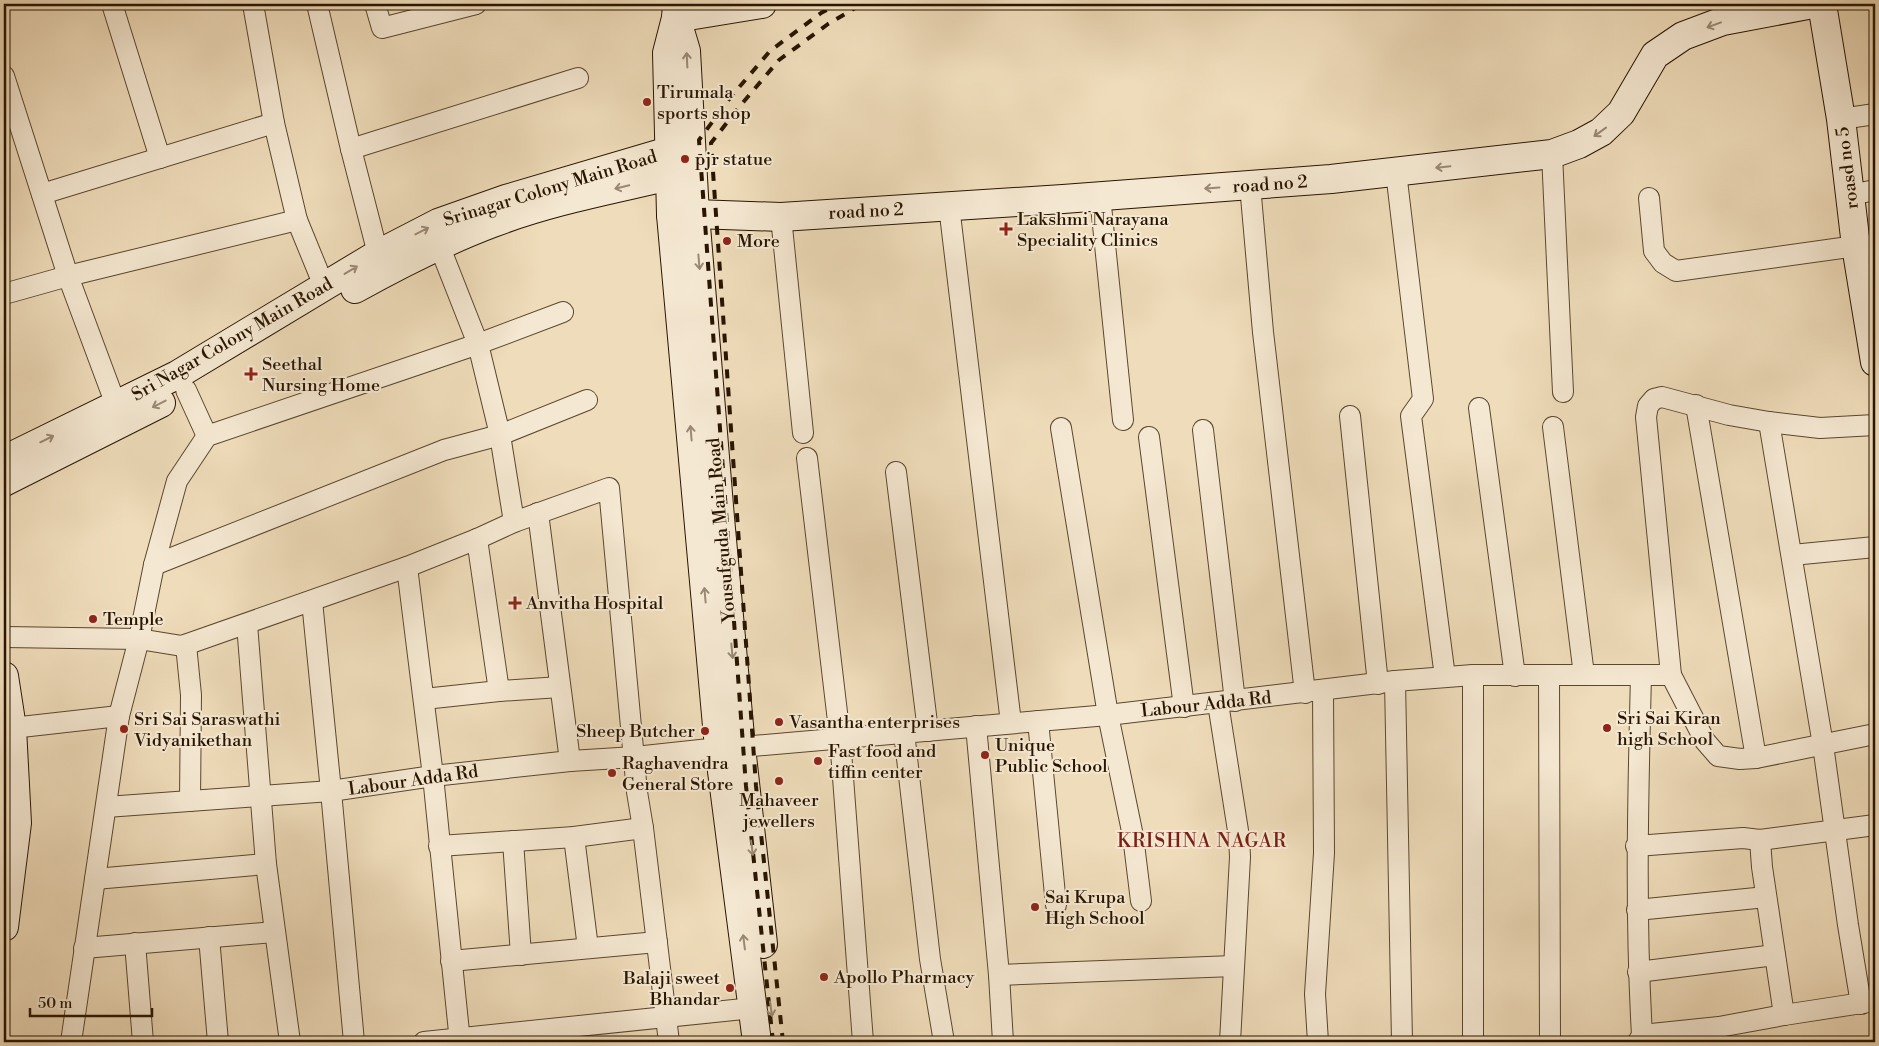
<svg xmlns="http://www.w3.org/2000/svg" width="1879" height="1046" font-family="'Libre Bodoni',serif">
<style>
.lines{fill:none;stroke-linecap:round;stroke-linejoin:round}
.street-casing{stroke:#5a472e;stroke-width:22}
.secondary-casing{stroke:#281500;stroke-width:30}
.street{stroke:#f5e8d2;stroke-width:20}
.secondary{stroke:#f5e8d2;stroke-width:28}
.rail{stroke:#281500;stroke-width:4;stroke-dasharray:9 9;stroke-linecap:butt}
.oneway{stroke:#998974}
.poi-dot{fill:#8f2418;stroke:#f5e8d2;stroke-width:2}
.labels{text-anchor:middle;stroke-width:4;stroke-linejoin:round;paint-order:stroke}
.poi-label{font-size:18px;fill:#281500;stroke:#f5e8d2;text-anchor:start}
.street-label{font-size:18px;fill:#281500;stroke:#f5e8d2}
.neighbourhood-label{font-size:19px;letter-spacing:1px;fill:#7a1f14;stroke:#f5e8d2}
</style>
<rect width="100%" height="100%" fill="#efdcba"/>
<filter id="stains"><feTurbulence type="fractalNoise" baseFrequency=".004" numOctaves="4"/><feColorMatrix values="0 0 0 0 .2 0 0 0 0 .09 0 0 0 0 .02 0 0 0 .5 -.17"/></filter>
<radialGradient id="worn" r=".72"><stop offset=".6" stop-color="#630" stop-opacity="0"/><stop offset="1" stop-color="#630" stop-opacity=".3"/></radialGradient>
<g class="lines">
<!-- street casing -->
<g class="street-casing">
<g id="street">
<polyline points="112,4 160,158"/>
<polyline points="253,4 274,123 297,220 324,286"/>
<polyline points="317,4 351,149 378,254"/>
<polyline points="375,4 382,28 476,4"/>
<polyline points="4,76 68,276 116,405"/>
<polyline points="1841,119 1875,114"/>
<polyline points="351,149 578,78"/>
<polyline points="1552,154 1563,392"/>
<polyline points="1396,172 1423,399 1411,416 1445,677"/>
<polyline points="1250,185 1263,332 1305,693"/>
<polyline points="42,194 274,123"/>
<polyline points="1851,195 1875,190"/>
<polyline points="1100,196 1123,420"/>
<polyline points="1649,198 1654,251 1663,263 1676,271 1856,246"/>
<polyline points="949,206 1011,723"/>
<polyline points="781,217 803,433"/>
<polyline points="439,245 478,344 500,435 514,522"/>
<polyline points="1858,252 1875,247"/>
<polyline points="4,294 68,276 297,220"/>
<polyline points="186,390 207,436"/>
<polyline points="1696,405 1756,758"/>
<polyline points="1479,408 1515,676"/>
<polyline points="1350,416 1378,684"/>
<polyline points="1769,422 1823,745 1848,925 1861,1004"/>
<polyline points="1875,425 1820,428 1769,422 1729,415 1662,397 1654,399 1648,406 1646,417 1671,675 1705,741 1718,756 1740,759 1756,758 1875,734"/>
<polyline points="1553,427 1584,675"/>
<polyline points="1061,428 1108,715 1133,836 1141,901"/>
<polyline points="1203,430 1235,701"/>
<polyline points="1149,437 1184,707"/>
<polyline points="807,458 840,738 863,1042"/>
<polyline points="896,472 928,731"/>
<polyline points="538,513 570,761"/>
<polyline points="477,539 499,691"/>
<polyline points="1792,555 1875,547"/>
<polyline points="154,565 444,450 500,435 587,400"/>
<polyline points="407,567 433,776 460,1042"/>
<polyline points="312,601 331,791 354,1042"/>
<polyline points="247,624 266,864 290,1042"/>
<polyline points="4,637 139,639 182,646 407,567 477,539 514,522 609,488 637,792 643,828"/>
<polyline points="186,645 191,695 190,801"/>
<polyline points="1473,675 1473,1042"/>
<polyline points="1549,675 1550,1042"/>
<polyline points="1395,681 1402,1042"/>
<polyline points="424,699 499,691 560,687"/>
<polyline points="1218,703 1239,837 1240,857 1230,1042"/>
<polyline points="1038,721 1056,905"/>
<polyline points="976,726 999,975 1003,1042"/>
<polyline points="12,728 119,716"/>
<polyline points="904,732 930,959 944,1042"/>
<polyline points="741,747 1108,715 1395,681 1473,675 1671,675"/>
<polyline points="106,807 331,791 433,776 570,761 635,757 719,748"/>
<polyline points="574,837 588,948"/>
<polyline points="1760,840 1762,867 1784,1015"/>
<polyline points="513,841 521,955"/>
<polyline points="439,846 574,837 643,828 669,1042"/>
<polyline points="1636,846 1743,838 1760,840 1875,825"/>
<polyline points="95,879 266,864"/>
<polyline points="1637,910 1766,897"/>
<polyline points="209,937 218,1042"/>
<polyline points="135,943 143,1042"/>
<polyline points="84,948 274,932"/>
<polyline points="451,961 657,942"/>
<polyline points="1638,972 1775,955"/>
<polyline points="999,975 1234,966"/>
<polyline points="1642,1035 1719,1027 1784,1015 1875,1001"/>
<polyline points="71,1042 119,716 139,639 154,565 177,481 207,436 478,344 563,312"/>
<polyline points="424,1042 753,1008"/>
<polyline points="1318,1042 1315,994 1324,853 1323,691"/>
<path d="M 1638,1042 L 1642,1035 C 1635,915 1638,795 1641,675"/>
</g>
</g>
<!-- secondary casing -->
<g class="secondary-casing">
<g id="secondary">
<polyline points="677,4 676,18 667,53 671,215 719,748 757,1042"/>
<polyline points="1822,4 1841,119 1856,246 1875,362"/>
<polyline points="676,18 762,4"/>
<polyline points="678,24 686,51 695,214 720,518 741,747 763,944"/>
<polyline points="671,215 695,214 781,217 1063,199 1331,179 1552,154 1579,144 1601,132 1621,113 1655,55 1683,36 1723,21 1813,4"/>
<path d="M 355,289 C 400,264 445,241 493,223 C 550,201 611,190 670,176"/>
<polyline points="4,460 177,375 378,254 438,223 506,199 669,151"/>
<polyline points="4,482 161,403"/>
<polyline points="4,676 12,728 17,823 4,927"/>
</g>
</g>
<!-- street -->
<use href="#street" class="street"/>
<!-- secondary -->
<use href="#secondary" class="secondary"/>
<!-- rail -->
<g class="rail">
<polyline points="773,1042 746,786 699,140 730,98 770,51 821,13 838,4"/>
<polyline points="783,1042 756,786 711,143 740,106 779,60 828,24 862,4"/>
</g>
</g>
<!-- one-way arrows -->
<defs><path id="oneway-shaft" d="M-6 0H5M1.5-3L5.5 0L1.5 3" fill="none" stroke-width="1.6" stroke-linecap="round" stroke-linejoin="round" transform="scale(1.25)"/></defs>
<g class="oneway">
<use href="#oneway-shaft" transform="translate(1714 25) rotate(160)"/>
<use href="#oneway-shaft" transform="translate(687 60) rotate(-93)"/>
<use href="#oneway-shaft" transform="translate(1600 132) rotate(144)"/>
<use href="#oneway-shaft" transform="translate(1443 167) rotate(174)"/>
<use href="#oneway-shaft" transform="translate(622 187) rotate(166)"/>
<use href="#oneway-shaft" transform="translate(1212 188) rotate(176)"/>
<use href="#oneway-shaft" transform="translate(422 231) rotate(-27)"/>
<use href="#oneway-shaft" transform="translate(699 262) rotate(85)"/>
<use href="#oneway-shaft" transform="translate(351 270) rotate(-31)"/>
<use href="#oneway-shaft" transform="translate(159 404) rotate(153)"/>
<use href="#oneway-shaft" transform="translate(691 433) rotate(-95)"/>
<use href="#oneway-shaft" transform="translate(47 439) rotate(-26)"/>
<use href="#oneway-shaft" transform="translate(705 595) rotate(-95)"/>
<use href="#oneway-shaft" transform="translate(732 651) rotate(85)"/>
<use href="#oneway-shaft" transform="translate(752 848) rotate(83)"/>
<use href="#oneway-shaft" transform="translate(744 942) rotate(-97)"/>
<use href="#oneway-shaft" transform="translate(771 1009) rotate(82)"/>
</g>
<!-- markers -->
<g class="poi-dot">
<circle cx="647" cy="102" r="5"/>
<circle cx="685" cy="159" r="5"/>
<path d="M1003.5 221.5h5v5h5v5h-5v5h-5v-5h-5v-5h5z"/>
<circle cx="727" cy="241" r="5"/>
<path d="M248.5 366.5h5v5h5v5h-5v5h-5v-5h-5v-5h5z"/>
<path d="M512.5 595.5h5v5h5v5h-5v5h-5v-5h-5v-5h5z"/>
<circle cx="93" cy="619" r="5"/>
<circle cx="779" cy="722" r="5"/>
<circle cx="1607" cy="728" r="5"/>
<circle cx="124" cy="729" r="5"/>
<circle cx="705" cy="731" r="5"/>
<circle cx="985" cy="755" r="5"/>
<circle cx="818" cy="761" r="5"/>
<circle cx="612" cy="773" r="5"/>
<circle cx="779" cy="781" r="5"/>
<circle cx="1035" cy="907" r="5"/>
<circle cx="824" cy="977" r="5"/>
<circle cx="730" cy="988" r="5"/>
</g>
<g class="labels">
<!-- poi labels -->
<g class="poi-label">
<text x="657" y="98">Tirumala<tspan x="657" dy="21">sports shop</tspan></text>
<text x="695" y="165">pjr statue</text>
<text x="1017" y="225">Lakshmi Narayana<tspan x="1017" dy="21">Speciality Clinics</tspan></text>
<text x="737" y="247">More</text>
<text x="262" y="370">Seethal<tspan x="262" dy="21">Nursing Home</tspan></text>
<text x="526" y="609">Anvitha Hospital</text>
<text x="103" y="625">Temple</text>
<text x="1617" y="724">Sri Sai Kiran<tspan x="1617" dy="21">high School</tspan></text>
<text x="134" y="725">Sri Sai Saraswathi<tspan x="134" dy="21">Vidyanikethan</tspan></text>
<text x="789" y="728">Vasantha enterprises</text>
<text x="695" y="737" text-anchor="end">Sheep Butcher</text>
<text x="995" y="751">Unique<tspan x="995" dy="21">Public School</tspan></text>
<text x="828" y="757">Fast food and<tspan x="828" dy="21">tiffin center</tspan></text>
<text x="622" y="769">Raghavendra<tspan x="622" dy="21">General Store</tspan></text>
<text x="779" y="806" text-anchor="middle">Mahaveer<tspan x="779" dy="21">jewellers</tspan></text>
<text x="1045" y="903">Sai Krupa<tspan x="1045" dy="21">High School</tspan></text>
<text x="834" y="983">Apollo Pharmacy</text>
<text x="720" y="984" text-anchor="end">Balaji sweet<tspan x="720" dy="21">Bhandar</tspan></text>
</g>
<!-- street labels -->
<g class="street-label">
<text transform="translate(1847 168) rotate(-97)" y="6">roasd no 5</text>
<text transform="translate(1270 184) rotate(-4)" y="6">road no 2</text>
<text transform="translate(550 188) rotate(-17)" y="6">Srinagar Colony Main Road</text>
<text transform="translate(866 211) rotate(-3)" y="6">road no 2</text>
<text transform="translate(232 339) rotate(-30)" y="6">Sri Nagar Colony Main Road</text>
<text transform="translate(721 530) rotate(-95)" y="6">Yousufguda Main Road</text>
<text transform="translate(1206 704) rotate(-6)" y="6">Labour Adda Rd</text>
<text transform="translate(413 780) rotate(-8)" y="6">Labour Adda Rd</text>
</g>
<!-- neighbourhood labels -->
<g class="neighbourhood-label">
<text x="1202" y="847">KRISHNA NAGAR</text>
</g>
</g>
<!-- margin -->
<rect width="1879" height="1046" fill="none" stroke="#efdcba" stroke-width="20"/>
<rect x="5" y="5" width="1869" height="1036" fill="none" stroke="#281500" stroke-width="2.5"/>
<rect x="10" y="10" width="1859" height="1026" fill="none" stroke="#281500"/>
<!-- scale -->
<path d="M30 1008v8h122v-8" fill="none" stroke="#281500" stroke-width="2.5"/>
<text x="38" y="1008" font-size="15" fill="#281500" stroke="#f5e8d2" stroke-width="4" paint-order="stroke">50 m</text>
<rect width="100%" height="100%" filter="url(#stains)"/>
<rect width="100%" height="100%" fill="url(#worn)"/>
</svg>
